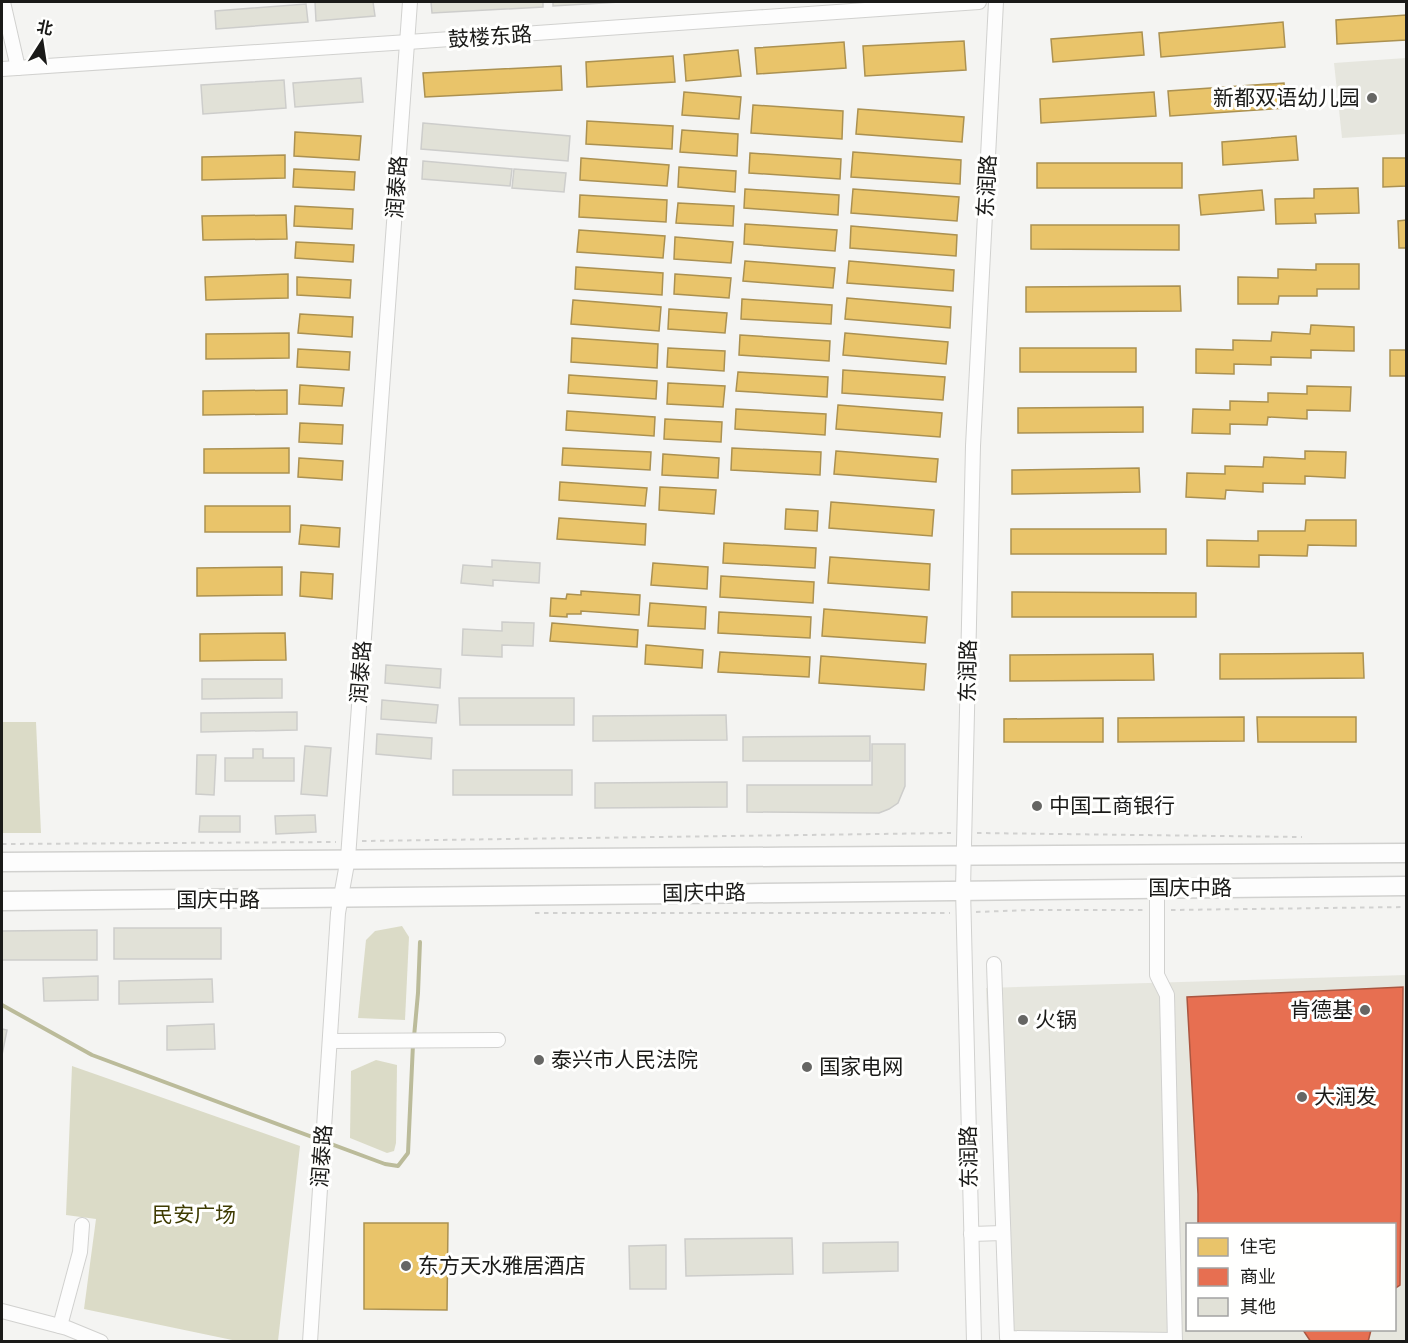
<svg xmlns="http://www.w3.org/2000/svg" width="1408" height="1343" font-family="Poppins,'Noto Sans SC',sans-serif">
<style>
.built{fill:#e6e6de;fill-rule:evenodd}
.green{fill:#dbdbc7}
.homes{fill:#e9c46a;stroke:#ab9151;stroke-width:1.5}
.shops{fill:#e76f51;stroke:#aa5640;stroke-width:1.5}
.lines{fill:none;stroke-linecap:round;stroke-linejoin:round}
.stream{stroke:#bbbb9a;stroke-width:4}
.building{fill:#e1e1d7;stroke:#cdcdcb;stroke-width:1.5}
.minor-casing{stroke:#d1d1cf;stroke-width:16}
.major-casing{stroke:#d1d1cf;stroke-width:21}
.path{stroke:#d1d1d0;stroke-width:2;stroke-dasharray:4.5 4.5;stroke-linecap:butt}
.minor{stroke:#fdfdfd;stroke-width:14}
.major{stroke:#fdfdfd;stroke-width:18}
.poi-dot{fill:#666664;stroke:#fffffe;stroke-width:2}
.labels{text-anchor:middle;stroke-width:6;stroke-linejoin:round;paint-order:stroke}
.street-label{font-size:21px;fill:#1a1a18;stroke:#fffffe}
.poi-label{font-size:21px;fill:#1a1a18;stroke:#fffffe;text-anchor:start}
.park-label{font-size:21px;fill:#3e3b01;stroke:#fffffe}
</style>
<rect width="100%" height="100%" fill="#f4f4f2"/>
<!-- built -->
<g class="built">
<polygon points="1406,58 1406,134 1342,138 1334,63"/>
<path d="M 1406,975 L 1406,1341 L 1001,1341 L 986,988 ZM 1188,1224 L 1394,1224 L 1394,1330 L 1188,1330 Z"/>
</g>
<!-- green -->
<g class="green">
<polygon points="2,722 36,722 41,833 2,833"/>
<polygon points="402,926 409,937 405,1020 358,1018 366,940 375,931"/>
<polygon points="376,1060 397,1065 396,1143 394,1151 387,1153 350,1138 351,1071"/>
<polygon points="72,1066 300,1146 278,1341 237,1341 84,1309 96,1219 66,1215"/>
</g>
<!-- homes -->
<g class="homes">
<polygon points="1406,15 1406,40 1337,44 1336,20"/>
<polygon points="1283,22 1285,47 1161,57 1159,33"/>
<polygon points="1142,32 1144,55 1053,62 1051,39"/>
<polygon points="964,41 966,70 865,76 863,46"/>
<polygon points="844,42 846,68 757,74 755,48"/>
<polygon points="738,50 741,76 686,81 684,55"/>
<polygon points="673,56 675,82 587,87 586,62"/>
<polygon points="561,66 562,90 425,97 423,73"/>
<polygon points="1284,83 1286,108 1170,116 1168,91"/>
<polygon points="684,92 741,97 739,119 682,115"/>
<polygon points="1154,92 1156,116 1041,123 1040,99"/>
<polygon points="753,105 843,111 842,139 751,133"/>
<polygon points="858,109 964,117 962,142 856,134"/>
<polygon points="587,121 673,126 672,149 586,144"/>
<polygon points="682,130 738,134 737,156 680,152"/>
<polygon points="295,132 361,136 359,160 294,156"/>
<polygon points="1296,136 1298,160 1223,165 1222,142"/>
<polygon points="853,152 961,160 960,184 851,177"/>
<polygon points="750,153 841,159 840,179 749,173"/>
<polygon points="285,155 285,178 202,180 202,157"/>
<polygon points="581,158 669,165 667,186 580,180"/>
<polygon points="1383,158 1406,158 1406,186 1383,187"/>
<rect x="1037" y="163" width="145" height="25"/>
<polygon points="679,167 736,171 735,192 678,187"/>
<polygon points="294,169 355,172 354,190 293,187"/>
<polygon points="1358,188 1359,213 1315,214 1316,223 1276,224 1275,199 1314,198 1314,189"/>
<polygon points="745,189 839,195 838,215 744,208"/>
<polygon points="853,189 959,197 957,221 851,213"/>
<polygon points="1262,190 1264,210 1201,215 1199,195"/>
<polygon points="580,195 667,200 666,222 579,217"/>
<polygon points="678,203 734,206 733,226 676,223"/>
<polygon points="295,206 353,209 352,229 294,226"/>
<polygon points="286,215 287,239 203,240 202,216"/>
<polygon points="1406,220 1406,248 1399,248 1398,221"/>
<polygon points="745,224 837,230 835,251 744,244"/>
<polygon points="1031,225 1179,225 1179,250 1031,249"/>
<polygon points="851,226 957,235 956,256 850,248"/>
<polygon points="579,230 665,236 663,258 577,252"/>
<polygon points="675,237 733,242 731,263 674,259"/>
<polygon points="296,242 354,245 353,262 295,258"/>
<polygon points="745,261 835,268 833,288 743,281"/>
<polygon points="849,261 954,270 953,291 847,283"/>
<polygon points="1316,264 1359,264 1359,289 1317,289 1317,296 1279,296 1278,304 1238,304 1238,277 1278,278 1278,269 1316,270"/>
<polygon points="576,267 663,273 662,295 575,289"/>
<polygon points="288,274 288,298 206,300 205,277"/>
<polygon points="675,274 731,278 729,298 674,294"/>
<polygon points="297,277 351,280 350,298 297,295"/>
<polygon points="1180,286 1181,311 1026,312 1026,287"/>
<polygon points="847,298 951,307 950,328 845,319"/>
<polygon points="742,299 832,305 831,324 741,319"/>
<polygon points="573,300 661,307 659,331 571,324"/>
<polygon points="669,309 727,313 725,333 668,329"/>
<polygon points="300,314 353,317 352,337 298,333"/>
<polygon points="1311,325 1354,327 1354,351 1311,350 1311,358 1271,357 1271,365 1234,364 1234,374 1196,373 1196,349 1233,350 1233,340 1271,341 1272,332 1310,334"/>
<polygon points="289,333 289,358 206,359 206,334"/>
<polygon points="845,333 948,342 946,364 843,355"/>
<polygon points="740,335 830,341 829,361 739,355"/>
<polygon points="572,338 658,344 657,368 571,362"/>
<polygon points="668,348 725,351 724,371 667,367"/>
<rect x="1020" y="348" width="116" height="24"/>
<polygon points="298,349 350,352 349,370 297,367"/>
<rect x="1390" y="350" width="16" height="26"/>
<polygon points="843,370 945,377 943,400 842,393"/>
<polygon points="738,372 828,377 827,397 736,391"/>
<polygon points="569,375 657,381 656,399 568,393"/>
<polygon points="668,383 725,386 723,407 667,404"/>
<polygon points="300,385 344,388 342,406 299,404"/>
<polygon points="1307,386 1351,387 1350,411 1307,410 1307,419 1268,417 1267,425 1230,424 1230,434 1192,433 1193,409 1230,410 1230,401 1268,402 1268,393 1307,394"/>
<polygon points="287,390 287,414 203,415 203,391"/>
<polygon points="838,405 942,413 940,437 836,429"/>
<polygon points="1143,407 1143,432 1018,433 1018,408"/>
<polygon points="736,409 826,414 825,435 735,429"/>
<polygon points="567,411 655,417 654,436 566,430"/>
<polygon points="665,419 722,422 721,442 664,439"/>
<polygon points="300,423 343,425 342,444 299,442"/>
<polygon points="289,448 289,473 204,473 204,449"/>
<polygon points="563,448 651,452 650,470 562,465"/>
<polygon points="732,448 821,452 820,475 731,470"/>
<polygon points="836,451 938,459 936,482 834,474"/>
<polygon points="1305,451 1346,452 1345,478 1305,476 1305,484 1263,483 1263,492 1226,490 1225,499 1186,497 1187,473 1225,474 1225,466 1263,467 1264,457 1305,459"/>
<polygon points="663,454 719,458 718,478 662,475"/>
<polygon points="299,458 343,461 342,480 298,477"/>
<polygon points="1139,468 1140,492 1012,494 1012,470"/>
<polygon points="560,482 647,488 645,506 559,500"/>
<polygon points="660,487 716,490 714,514 659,510"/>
<polygon points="831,502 934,510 932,536 829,528"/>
<rect x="205" y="506" width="85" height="26"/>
<polygon points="786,509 818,511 817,531 785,529"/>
<polygon points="559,518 646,524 645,545 557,539"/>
<polygon points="1306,520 1356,520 1356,546 1308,545 1307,556 1259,555 1259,567 1207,566 1207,540 1258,541 1258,531 1305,531"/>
<polygon points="301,525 340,528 339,547 299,544"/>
<rect x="1011" y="529" width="155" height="25"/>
<polygon points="724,543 816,548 815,568 723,563"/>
<polygon points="830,557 930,564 929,590 828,583"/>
<polygon points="653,563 708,567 707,589 651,585"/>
<polygon points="282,567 282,595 197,596 197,568"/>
<polygon points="301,572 333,574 332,599 300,596"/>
<polygon points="721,576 814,582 813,603 720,597"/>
<polygon points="581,591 640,595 639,615 581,611 581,614 567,614 567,617 550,616 551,598 566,599 567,594 581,595"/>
<polygon points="1012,592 1196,593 1196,617 1012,617"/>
<polygon points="650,603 706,607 705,629 648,626"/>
<polygon points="824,609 927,617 925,643 822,636"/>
<polygon points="719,612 811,617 810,638 718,633"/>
<polygon points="552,623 638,630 637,647 550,641"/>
<polygon points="285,633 286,660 200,661 200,634"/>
<polygon points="646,645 703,650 702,668 645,664"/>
<polygon points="720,652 810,657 809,677 718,672"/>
<polygon points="1363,653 1364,678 1220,679 1220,654"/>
<polygon points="1153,654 1154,680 1010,681 1010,655"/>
<polygon points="821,656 926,664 924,690 819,683"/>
<polygon points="1244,717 1244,741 1118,742 1118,718"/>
<polygon points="1257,717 1356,717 1356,742 1258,742"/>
<polygon points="1103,718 1103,742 1004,742 1004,719"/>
<polygon points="364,1223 448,1223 447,1310 364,1309"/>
</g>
<!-- shops -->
<g class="shops">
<polygon points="1403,987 1400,1285 1394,1289 1394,1224 1198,1224 1198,1194 1187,997"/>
<polygon points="1303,1330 1371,1330 1368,1342 1311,1342"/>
</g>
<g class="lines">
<!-- stream -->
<g class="stream">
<polyline points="2,1005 92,1055 385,1164 398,1166 408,1153 413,1044"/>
<polyline points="414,1037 418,993 420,942"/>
</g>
</g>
<!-- building -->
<g class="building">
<polygon points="315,2 373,2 375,16 316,21"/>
<polygon points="431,2 543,2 543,7 432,13"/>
<polygon points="553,2 620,2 553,6"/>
<polygon points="306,4 308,22 216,29 215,11"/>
<polygon points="361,78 363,102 295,107 293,83"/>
<polygon points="284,80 286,108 203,114 201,85"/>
<polygon points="423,123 570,136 568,161 421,149"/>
<polygon points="423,161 512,169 510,186 422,179"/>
<polygon points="514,169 566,173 564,192 512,188"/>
<polygon points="492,560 540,563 539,583 493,580 493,586 461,583 463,565 492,567"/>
<polygon points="502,622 534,623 533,646 502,645 502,657 462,655 463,629 502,631"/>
<polygon points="386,665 441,669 440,688 385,683"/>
<polygon points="202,679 282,679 282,698 202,699"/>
<polygon points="459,698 574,698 574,725 460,725"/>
<polygon points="382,700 438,705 436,723 381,719"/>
<polygon points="297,712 297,730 201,732 201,713"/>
<polygon points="726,715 727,740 593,741 593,716"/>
<polygon points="377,734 432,738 431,759 376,754"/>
<polygon points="870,736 870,761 743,761 743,737"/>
<polygon points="872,744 905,744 905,786 898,803 889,809 879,813 747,812 747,785 872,785"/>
<polygon points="305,746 331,748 327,796 301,794"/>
<polygon points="253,749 263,749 263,758 294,758 294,781 225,781 225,758 253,758"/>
<polygon points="197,755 216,755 214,795 196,794"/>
<rect x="453" y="770" width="119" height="25"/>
<polygon points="727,782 727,807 595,808 595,783"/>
<polygon points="315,815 316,832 276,834 275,816"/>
<polygon points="200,816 240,816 240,832 199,832"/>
<rect x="114" y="928" width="107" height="31"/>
<polygon points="97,930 97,960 2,960 2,931"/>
<polygon points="98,976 98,1000 44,1001 43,978"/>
<polygon points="212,979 213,1002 119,1004 119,981"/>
<polygon points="214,1024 215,1049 167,1050 167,1026"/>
<polygon points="2,1029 7,1030 2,1055"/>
<polygon points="792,1238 793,1274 686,1276 685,1239"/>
<polygon points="898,1242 898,1271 823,1273 823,1243"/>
<polygon points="666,1245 666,1289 630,1289 629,1246"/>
</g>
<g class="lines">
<!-- minor casing -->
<g class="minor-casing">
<g id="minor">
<polyline points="3,2 18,68"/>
<polyline points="2,69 408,42 979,2"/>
<polyline points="1157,888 1157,975 1167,995 1175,1342"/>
<polyline points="994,964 1007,1338 1175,1340"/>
<polyline points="330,1041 498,1040"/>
<polyline points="971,1234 1003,1233"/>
<polyline points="2,1311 67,1328 101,1342"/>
<polyline points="60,1326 80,1252 82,1225"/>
<polyline points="310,1342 338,913 348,858 410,2"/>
<polyline points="974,1342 963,889 973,446 996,2"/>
</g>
</g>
<!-- major casing -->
<g class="major-casing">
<g id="major">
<path d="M 2,862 C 470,857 938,857 1406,853"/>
<path d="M 2,901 C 470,899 938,889 1406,886"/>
</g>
</g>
<!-- path -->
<g class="path">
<polyline points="977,833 1302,837"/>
<polyline points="362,841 951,833"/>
<polyline points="2,844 336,842"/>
<polyline points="1171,910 1406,907"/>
<polyline points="976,912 1029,910 1145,910"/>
<polyline points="535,913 950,913"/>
</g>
<!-- minor -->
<use href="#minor" class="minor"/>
<!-- major -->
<use href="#major" class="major"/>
</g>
<!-- markers -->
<g class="poi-dot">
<circle cx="1372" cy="98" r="6"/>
<circle cx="1037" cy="806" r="6"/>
<circle cx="1365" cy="1010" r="6"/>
<circle cx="1023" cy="1020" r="6"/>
<circle cx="539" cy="1060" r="6"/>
<circle cx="807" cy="1067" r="6"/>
<circle cx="1302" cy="1097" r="6"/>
<circle cx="406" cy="1266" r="6"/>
</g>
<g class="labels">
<!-- street labels -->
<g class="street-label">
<text transform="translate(490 37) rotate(-4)" y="7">鼓楼东路</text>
<text transform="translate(987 186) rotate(-87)" y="7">东润路</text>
<text transform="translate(397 187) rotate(-86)" y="7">润泰路</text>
<text transform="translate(968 671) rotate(-89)" y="7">东润路</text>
<text transform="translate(361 672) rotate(-86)" y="7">润泰路</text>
<text x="1190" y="895">国庆中路</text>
<text transform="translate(704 893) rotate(-1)" y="7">国庆中路</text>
<text x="218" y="907">国庆中路</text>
<text transform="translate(322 1156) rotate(-86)" y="7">润泰路</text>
<text transform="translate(969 1157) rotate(-91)" y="7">东润路</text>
</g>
<!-- poi labels -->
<g class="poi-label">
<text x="1360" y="105" text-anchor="end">新都双语幼儿园</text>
<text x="1049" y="813">中国工商银行</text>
<text x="1353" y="1017" text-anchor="end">肯德基</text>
<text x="1035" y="1027">火锅</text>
<text x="551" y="1067">泰兴市人民法院</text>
<text x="819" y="1074">国家电网</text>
<text x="1314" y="1104">大润发</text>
<text x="418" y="1273">东方天水雅居酒店</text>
</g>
<!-- park labels -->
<g class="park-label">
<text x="194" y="1222">民安广场</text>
</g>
</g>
<!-- border -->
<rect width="1408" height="1343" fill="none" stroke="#1a1a18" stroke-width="6"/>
<!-- legend -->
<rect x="1186" y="1223" width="210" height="108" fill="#fffffe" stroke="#a3a3a2" stroke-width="1.5"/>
<rect x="1198" y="1238" width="30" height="18" fill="#e9c46a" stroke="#a3a3a2" stroke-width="1.5"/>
<text x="1240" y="1253" font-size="18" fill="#1a1a18">住宅</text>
<rect x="1198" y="1268" width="30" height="18" fill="#e76f51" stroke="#a3a3a2" stroke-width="1.5"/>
<text x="1240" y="1283" font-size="18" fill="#1a1a18">商业</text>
<rect x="1198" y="1298" width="30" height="18" fill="#e1e1d7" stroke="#a3a3a2" stroke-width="1.5"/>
<text x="1240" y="1313" font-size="18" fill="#1a1a18">其他</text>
<!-- north arrow -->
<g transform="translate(42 42) rotate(12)" stroke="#fffffe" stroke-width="4.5" paint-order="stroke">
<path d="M0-4.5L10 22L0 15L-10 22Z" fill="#1a1a18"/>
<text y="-9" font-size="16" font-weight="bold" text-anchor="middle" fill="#1a1a18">北</text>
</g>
</svg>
